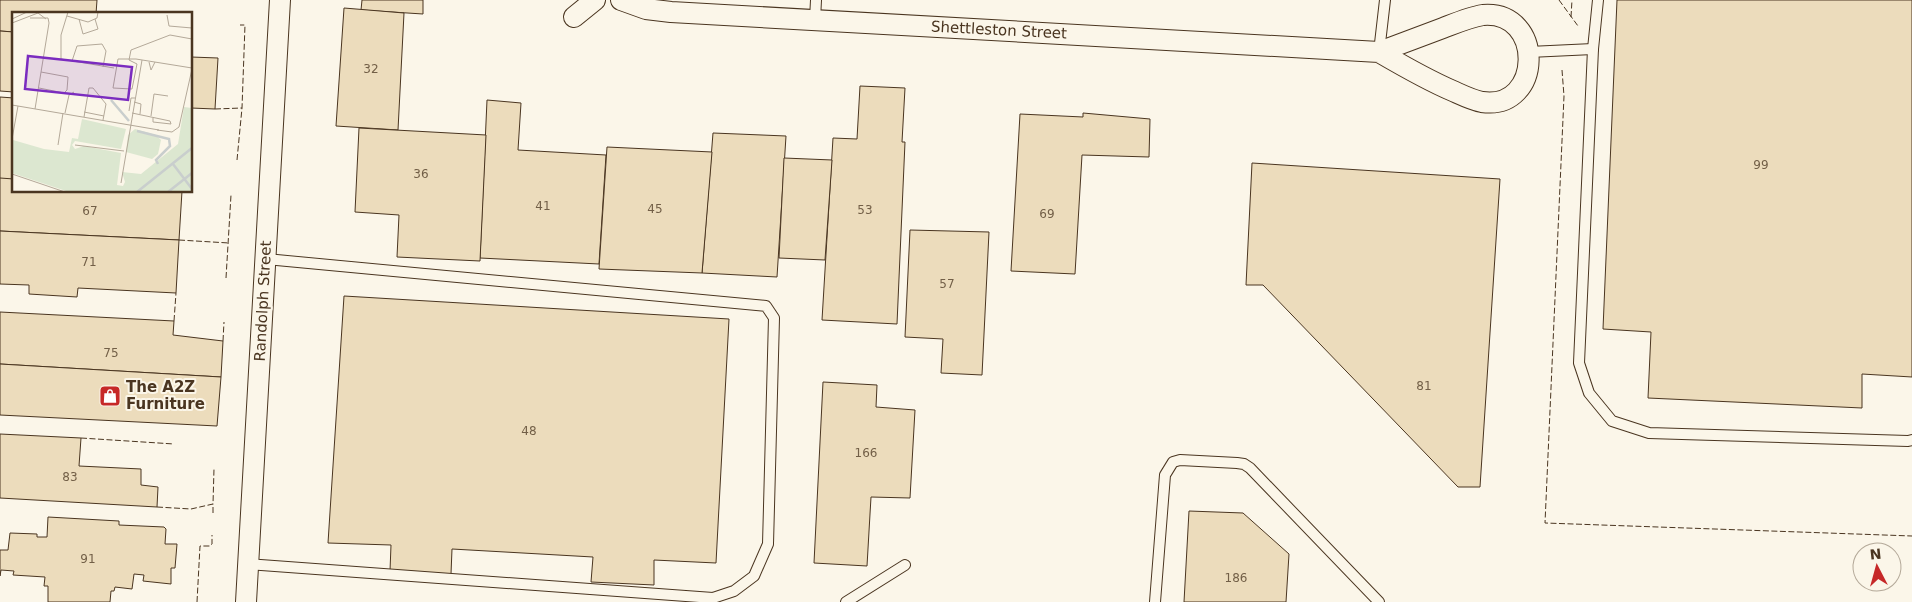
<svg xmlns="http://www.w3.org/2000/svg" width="1912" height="602" font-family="'DejaVu Sans',sans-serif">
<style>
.building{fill:#ecdcbc;stroke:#4a3520}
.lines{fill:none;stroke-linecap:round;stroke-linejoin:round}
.service-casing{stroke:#4a3520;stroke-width:12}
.minor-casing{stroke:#4a3520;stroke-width:22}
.service{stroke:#fbf6e9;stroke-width:10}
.minor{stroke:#fbf6e9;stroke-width:20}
.fence{stroke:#4a3520;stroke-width:1;stroke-dasharray:6 2.5;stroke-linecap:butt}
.labels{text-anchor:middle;stroke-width:4;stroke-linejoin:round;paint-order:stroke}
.number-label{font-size:12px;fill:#725f47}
.street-label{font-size:15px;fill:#4a3520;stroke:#fbf6e9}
.poi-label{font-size:15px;font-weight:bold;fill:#4a3520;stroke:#fbf6e9;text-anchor:start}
.inset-river{fill:none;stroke:#c9cecd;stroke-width:2.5}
.inset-road{fill:none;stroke:#b4a999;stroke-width:1}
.view{fill:#7b2cbf;fill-opacity:0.15;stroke:#7b2cbf;stroke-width:2.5}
.inset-edge{fill:none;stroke:#4a3520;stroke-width:2.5}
</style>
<rect width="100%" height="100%" fill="#fbf6e9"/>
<!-- building -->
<g class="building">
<polygon points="0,0 97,0 96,14 14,14 14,32 0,31"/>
<polygon points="362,0 423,0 423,14 361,10"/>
<polygon points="1617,0 1912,0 1912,377 1862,374 1862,408 1648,398 1651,332 1603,329"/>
<polygon points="344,8 404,13 398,130 336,126"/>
<polygon points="0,31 14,32 14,92 0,91"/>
<polygon points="191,57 218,58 215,109 191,108"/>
<polygon points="860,86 905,88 902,142 905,142 897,324 822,320 833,138 857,139"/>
<polygon points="0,97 14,98 14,184 0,183"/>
<polygon points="487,100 521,103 518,150 606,155 599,264 480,258"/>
<polygon points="1083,113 1150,119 1149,157 1082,155 1075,274 1011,271 1020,114 1083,117"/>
<polygon points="359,128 486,135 480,261 397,257 399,215 355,212"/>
<polygon points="713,133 786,136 777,277 702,273"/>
<polygon points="607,147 712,152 702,273 599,269"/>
<polygon points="784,158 832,160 825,260 779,258"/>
<polygon points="1252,163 1500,179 1480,487 1458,487 1263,285 1246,285"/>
<polygon points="0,178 14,179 14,191 182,191 179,240 0,231"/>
<polygon points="910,230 989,232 982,375 941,373 943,339 905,337"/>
<polygon points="0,231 179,240 176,293 78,288 77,297 29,294 29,285 0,284"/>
<polygon points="344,296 729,319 716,563 654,560 654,585 591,582 593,557 452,549 451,574 390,571 391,545 328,543"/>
<polygon points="0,312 174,321 173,335 223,341 221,377 0,364"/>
<polygon points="0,364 221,377 217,426 0,415"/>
<polygon points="823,382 877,385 876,407 915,410 910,498 871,497 867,566 814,563"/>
<polygon points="0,434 81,438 79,466 141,469 141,485 158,487 157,507 0,498"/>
<polygon points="1189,511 1243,513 1289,554 1286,602 1184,602"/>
<polygon points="48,517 119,521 119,525 164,527 166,529 165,544 177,544 175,568 171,568 171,584 143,581 144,575 134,574 132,589 115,587 114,591 111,591 110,602 48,602 48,586 44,586 45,577 13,575 14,571 1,570 0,576 0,550 8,550 10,533 37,534 37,537 47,537"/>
</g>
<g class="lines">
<!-- service casing -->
<g class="service-casing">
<g id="service">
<polyline points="1598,0 1593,49 1579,363 1589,393 1612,421 1649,433 1908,441 1912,440"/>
<polyline points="815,20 816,0"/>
<polyline points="1379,52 1385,0"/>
<polyline points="1529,52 1593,49"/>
<polyline points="248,564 713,598 734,591 754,576 768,544 774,318 766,306 266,259"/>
<polyline points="846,602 905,565"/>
<polyline points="1155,602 1165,475 1173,462 1180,460 1237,463 1244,464 1250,468 1379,602"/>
</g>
</g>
<!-- minor casing -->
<g class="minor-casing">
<g id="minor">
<path d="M 621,0 L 646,9 L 671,12 L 1379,52 C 1400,44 1422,36 1443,28 C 1456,23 1470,17 1483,15 C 1545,10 1543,111 1482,102 C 1472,100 1462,95 1453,91 C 1427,80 1403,66 1379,52"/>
<polyline points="574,17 595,0"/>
<polyline points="246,602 280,0"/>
</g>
</g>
<!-- service -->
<use href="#service" class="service"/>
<!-- minor -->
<use href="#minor" class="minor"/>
<!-- fence -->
<g class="fence">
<polyline points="1559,0 1578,26"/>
<polyline points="1571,17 1572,0"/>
<polyline points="1562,70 1564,96 1545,523 1912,536"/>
<polyline points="215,109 242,108"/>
<polyline points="237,160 242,108 245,25 240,25"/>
<polyline points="179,240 229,243"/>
<polyline points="226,278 231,195"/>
<polyline points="174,321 176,293"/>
<polyline points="223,341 224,322"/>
<polyline points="81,438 174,444"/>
<polyline points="157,507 191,509 213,504 214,469"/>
<polyline points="213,513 213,504"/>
<polyline points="197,602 200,546 210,546 212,544 212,535"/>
</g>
</g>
<!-- icons -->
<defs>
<g id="shop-square" transform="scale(1.125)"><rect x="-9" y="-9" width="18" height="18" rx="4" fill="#c62828" stroke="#fbf6e9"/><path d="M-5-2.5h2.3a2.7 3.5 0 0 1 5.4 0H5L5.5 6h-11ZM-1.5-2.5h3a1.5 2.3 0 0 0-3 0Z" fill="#fff"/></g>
</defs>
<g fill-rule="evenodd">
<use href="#shop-square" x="110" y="396"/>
</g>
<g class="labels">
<!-- number labels -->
<g class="number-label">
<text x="371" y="73">32</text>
<text x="1761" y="169">99</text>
<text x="421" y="178">36</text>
<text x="543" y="210">41</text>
<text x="655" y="213">45</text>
<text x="865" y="214">53</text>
<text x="90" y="215">67</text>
<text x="1047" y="218">69</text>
<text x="89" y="266">71</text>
<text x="947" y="288">57</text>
<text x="111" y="357">75</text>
<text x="1424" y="390">81</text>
<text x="529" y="435">48</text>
<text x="866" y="457">166</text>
<text x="70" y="481">83</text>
<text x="88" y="563">91</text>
<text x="1236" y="582">186</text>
</g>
<!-- street labels -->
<g class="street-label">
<text transform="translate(999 30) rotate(3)" y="5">Shettleston Street</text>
<text transform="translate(263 301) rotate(-87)" y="5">Randolph Street</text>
</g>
<!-- poi labels -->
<g class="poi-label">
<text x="126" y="392">The A2Z<tspan x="126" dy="17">Furniture</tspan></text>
</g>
</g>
<!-- overview -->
<g transform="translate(12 12)">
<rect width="180" height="180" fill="#fbf6e9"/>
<path d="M 172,95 L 180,96 L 180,180 L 57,180 L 0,161 L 1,128 L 32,137 L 57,140 L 60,126 L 66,127 L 70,107 L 114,117 L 109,137 L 63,129 L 60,133 L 63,137 L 72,134 L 109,141 L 105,173 L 111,174 L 113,170 L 110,160 L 129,162 L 166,132 ZM 123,117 L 144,123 L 149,128 L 146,142 L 140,147 L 114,140 L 116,123 Z" fill="#dce7d0"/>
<path class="inset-river" d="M 99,88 L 117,109M 125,119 L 157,127 L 158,134 L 144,148 L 146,152M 161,152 L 180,177M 125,180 L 180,136M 156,180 L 180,161"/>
<path class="inset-road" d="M 56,0 L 49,23 L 49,47 L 102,56M 155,3 L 157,14 L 180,16M 55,4 L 76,10 L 85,6 L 86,0M 18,6 L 36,6 L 37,11 L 23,97M 0,7 L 15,0M 67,7 L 71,22 L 86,17 L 83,7M 0,11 L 26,1 L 34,7M 117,48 L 125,52 L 120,77 L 101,76 L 106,47 L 124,47 L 180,56M 117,48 L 119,38 L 158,23 L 180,27M 60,49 L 65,34 L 90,32 L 94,39 L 91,55M 137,50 L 139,58 L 143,50M 27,76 L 52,81 L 55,78 L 56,65 L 29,60M 122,90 L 129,92 L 128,102M 0,93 L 147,118M 117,99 L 119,86 L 123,86M 72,100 L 92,104M 53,101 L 57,83 L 62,80M 120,101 L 158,109 L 159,112 L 141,110 L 141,106M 139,104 L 142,82 L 156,84M 72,105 L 77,76 L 81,76 L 94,92 L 91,108M 145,118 L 160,120 L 167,115 L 180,57M 0,127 L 6,94M 46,133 L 51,101M 63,133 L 112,139M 0,162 L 53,180M 109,171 L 130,48"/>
<path class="view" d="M 16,44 L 120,55 L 116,88 L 13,77 Z"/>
<rect width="180" height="180" class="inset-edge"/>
</g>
<!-- north arrow -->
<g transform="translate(1877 567) rotate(354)"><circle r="24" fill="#fbf6e9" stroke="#b4a999"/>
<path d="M0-4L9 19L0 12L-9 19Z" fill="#c62828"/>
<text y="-8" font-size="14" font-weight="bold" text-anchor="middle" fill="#4a3520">N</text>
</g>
</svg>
